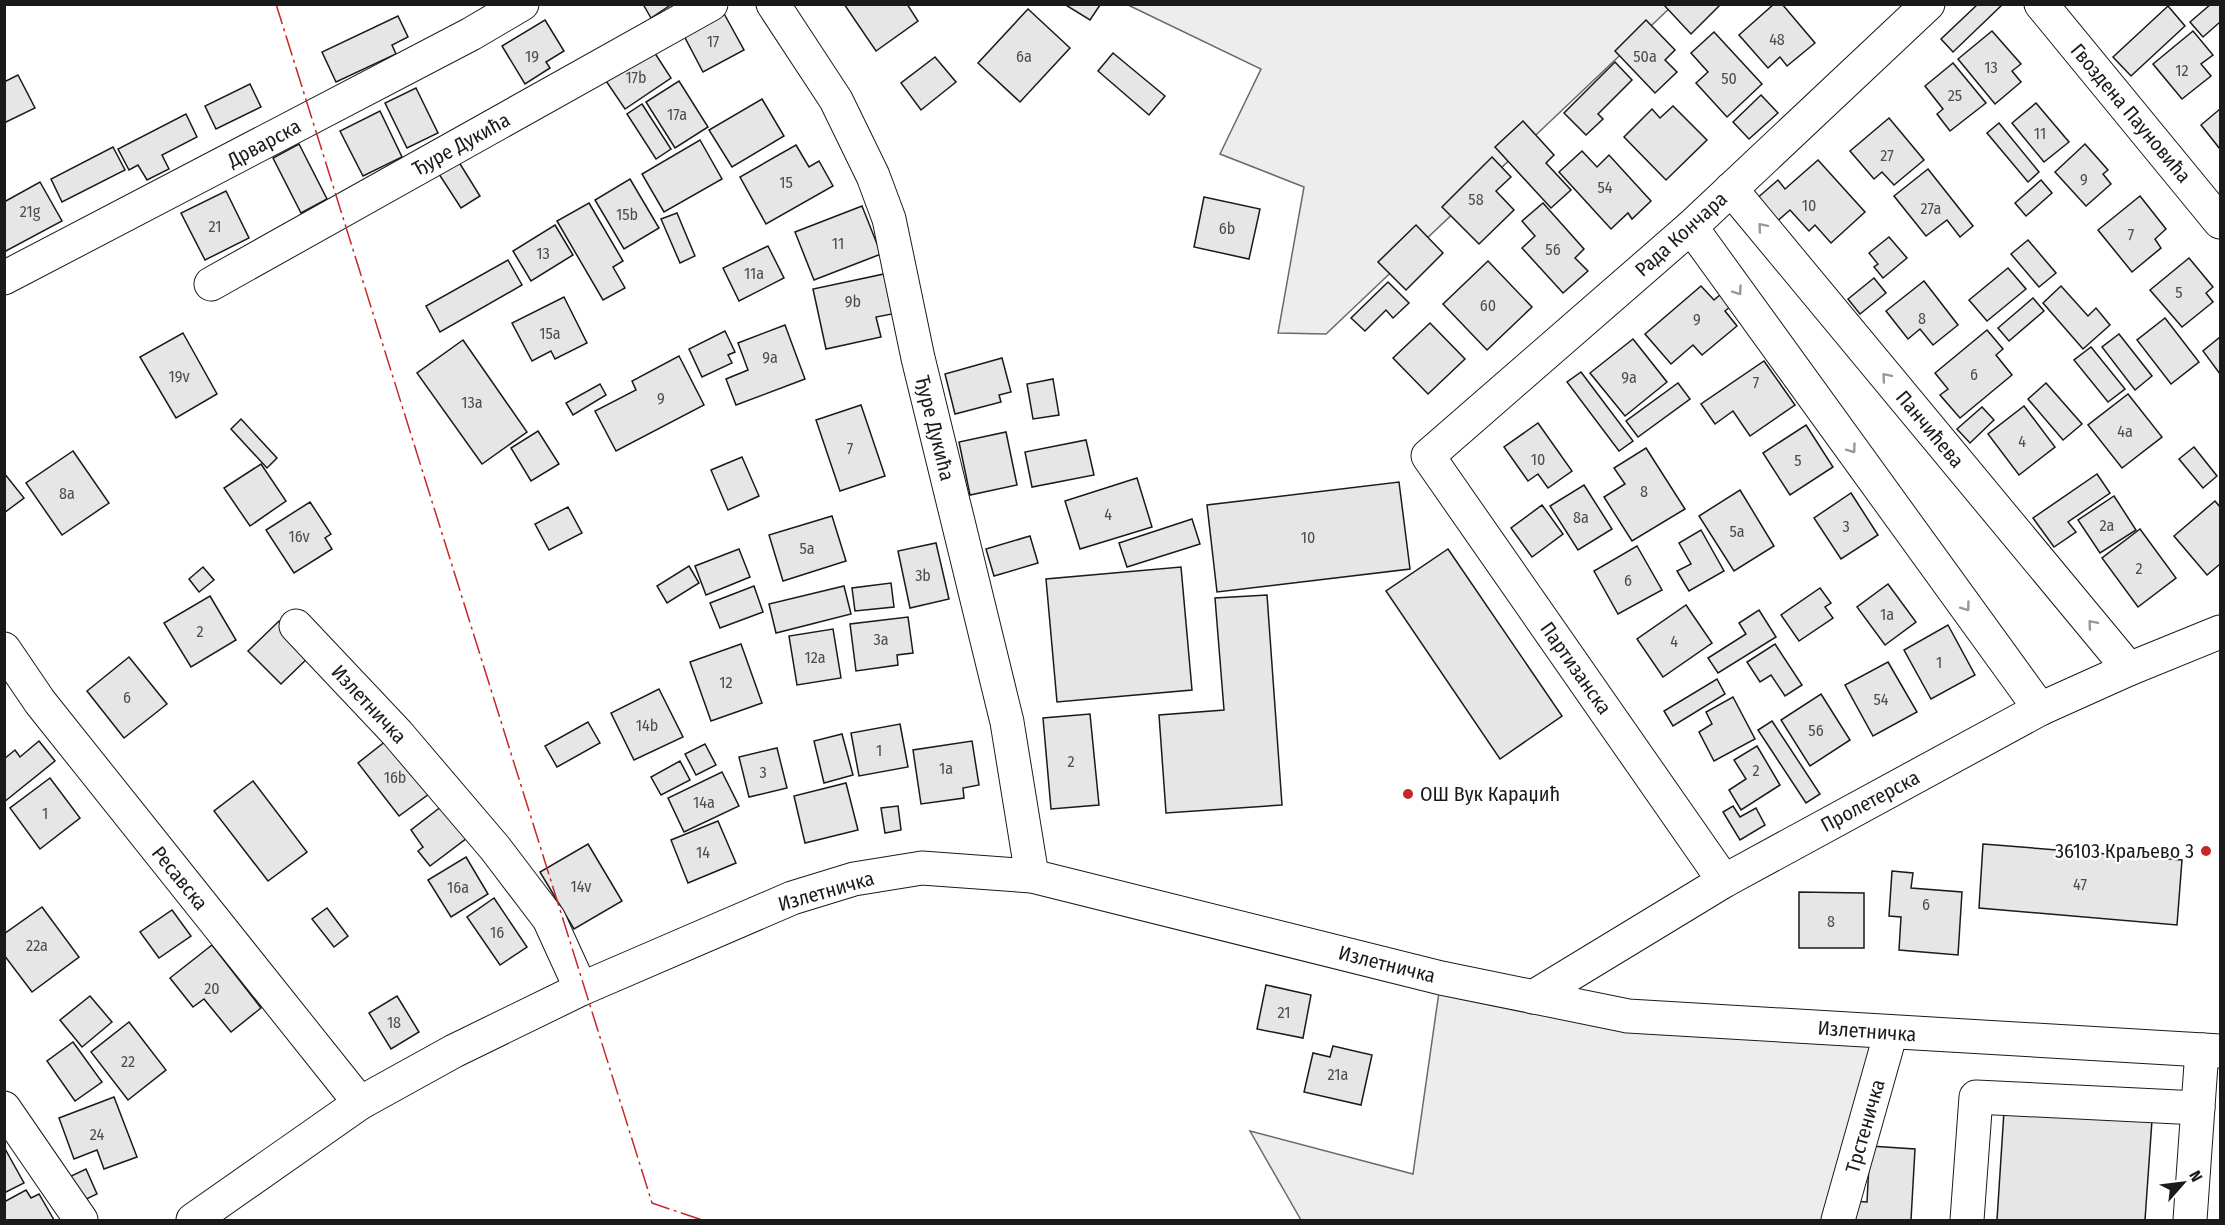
<svg xmlns="http://www.w3.org/2000/svg" width="2225" height="1225" font-family="'Fira Sans Condensed',sans-serif">
<style>
.built{fill:#ededed;stroke:#6a6a6a;stroke-width:1.5}
.building{fill:#e6e6e6;stroke:#1a1a1a;stroke-width:1.5}
.lines{fill:none;stroke-linecap:round;stroke-linejoin:round}
.minor-casing{stroke:#1a1a1a;stroke-width:35}
.minor{stroke:#fff;stroke-width:33}
.power{stroke:#c62828;stroke-width:1.5;stroke-dasharray:21 4.5 3 4.5;stroke-linecap:butt}
.oneway{stroke:#989898}
.poi-dot{fill:#c62828;stroke:#fff;stroke-width:2}
.labels{text-anchor:middle;stroke-width:4.5;stroke-linejoin:round;paint-order:stroke}
.number-label{font-size:16px;fill:#4d4d4d}
.street-label{font-size:20px;fill:#1a1a1a;stroke:#fff}
.poi-label{font-size:20px;fill:#1a1a1a;stroke:#fff;text-anchor:start}
</style>
<rect width="100%" height="100%" fill="#fff"/>
<!-- built -->
<g class="built">
<polygon points="1128,5 1673,5 1326,334 1278,333 1304,187 1220,154 1261,69"/>
<polygon points="1441,978 1891,1032 1838,1220 1301,1220 1250,1131 1413,1174"/>
</g>
<!-- building -->
<g class="building">
<polygon points="643,4 672,4 651,18"/>
<polygon points="844,4 907,4 918,21 876,51"/>
<polygon points="1064,4 1099,4 1100,5 1090,20"/>
<polygon points="1663,4 1721,4 1691,34"/>
<polygon points="1774,4 1782,4 1815,43 1787,66 1780,57 1768,68 1739,35"/>
<polygon points="1978,4 2003,4 1953,52 1941,39"/>
<polygon points="2211,4 2220,4 2220,22 2203,37 2190,22"/>
<polygon points="2168,6 2185,26 2131,76 2113,57"/>
<polygon points="1028,9 1070,48 1020,102 978,63"/>
<polygon points="722,10 744,50 703,72 682,32"/>
<polygon points="398,16 408,37 392,45 396,54 336,82 322,52"/>
<polygon points="545,20 564,51 546,62 550,68 525,84 502,46"/>
<polygon points="1646,20 1675,50 1665,60 1677,72 1655,93 1615,51"/>
<polygon points="1992,31 2021,64 2012,71 2021,82 1995,104 1958,59"/>
<polygon points="2193,31 2213,55 2201,64 2211,76 2182,99 2153,64"/>
<polygon points="1714,32 1762,84 1727,117 1696,83 1708,72 1691,53"/>
<polygon points="649,44 671,78 625,109 602,75"/>
<polygon points="1113,53 1165,96 1149,115 1098,71"/>
<polygon points="935,57 956,82 921,110 901,83"/>
<polygon points="1615,62 1632,80 1598,114 1603,119 1586,135 1564,113"/>
<polygon points="1953,63 1986,103 1950,131 1937,114 1943,109 1925,86"/>
<polygon points="18,75 35,108 4,123 4,82"/>
<polygon points="679,81 708,127 675,148 646,102"/>
<polygon points="250,84 261,107 216,129 205,106"/>
<polygon points="416,88 438,133 407,148 385,103"/>
<polygon points="1761,95 1778,113 1749,139 1733,122"/>
<polygon points="762,99 784,136 732,167 709,130"/>
<polygon points="2036,103 2069,142 2044,162 2012,123"/>
<polygon points="642,104 671,149 656,159 627,114"/>
<polygon points="1673,106 1707,140 1666,180 1624,137 1652,109 1660,118"/>
<polygon points="2220,109 2220,149 2201,125"/>
<polygon points="380,111 402,157 363,176 340,131"/>
<polygon points="186,114 197,137 162,155 169,169 147,180 138,165 129,170 118,149"/>
<polygon points="1889,118 1924,160 1894,185 1882,172 1874,179 1850,151"/>
<polygon points="1523,121 1554,155 1546,163 1571,190 1551,208 1495,147"/>
<polygon points="1999,123 2039,172 2028,182 1987,133"/>
<polygon points="700,140 722,179 664,212 642,174"/>
<polygon points="299,144 327,199 301,213 273,158"/>
<polygon points="2085,144 2108,170 2103,174 2111,184 2086,206 2055,172"/>
<polygon points="796,145 809,167 819,161 833,186 766,224 740,177"/>
<polygon points="113,147 125,170 62,202 51,179"/>
<polygon points="1582,151 1597,167 1609,155 1651,201 1632,219 1628,213 1611,229 1559,172"/>
<polygon points="1492,157 1511,177 1496,191 1514,210 1479,244 1442,207"/>
<polygon points="457,159 480,196 461,208 437,171"/>
<polygon points="1818,160 1865,212 1831,243 1815,225 1809,231 1790,210 1775,223 1755,200 1778,180 1785,189"/>
<polygon points="1928,169 1973,226 1960,237 1947,220 1926,236 1894,196"/>
<polygon points="630,179 659,228 624,249 595,200"/>
<polygon points="2041,180 2052,193 2026,216 2015,203"/>
<polygon points="40,182 62,221 4,252 4,202"/>
<polygon points="226,191 249,238 205,260 181,213"/>
<polygon points="2140,196 2166,229 2155,239 2161,248 2132,272 2098,230"/>
<polygon points="1204,197 1260,209 1249,259 1194,247"/>
<polygon points="589,203 623,261 613,267 625,288 603,300 557,221"/>
<polygon points="1543,203 1584,249 1575,258 1588,271 1563,293 1522,248 1535,236 1522,221"/>
<polygon points="862,206 881,254 814,280 795,232"/>
<polygon points="677,213 695,256 680,263 661,219"/>
<polygon points="555,225 573,255 531,281 513,251"/>
<polygon points="1416,225 1443,253 1406,290 1378,262"/>
<polygon points="1889,237 1907,258 1883,278 1874,267 1878,264 1869,253"/>
<polygon points="2028,240 2056,273 2039,287 2011,254"/>
<polygon points="768,246 784,278 739,301 723,268"/>
<polygon points="2189,258 2213,287 2206,293 2213,302 2182,327 2150,290"/>
<polygon points="508,260 522,285 440,332 426,306"/>
<polygon points="1488,261 1532,307 1487,350 1443,304"/>
<polygon points="2008,268 2026,289 1987,321 1969,300"/>
<polygon points="884,274 892,314 876,317 881,337 826,349 813,289"/>
<polygon points="1874,278 1886,293 1860,314 1848,299"/>
<polygon points="1924,281 1958,325 1933,345 1920,329 1908,339 1886,311"/>
<polygon points="1388,282 1409,303 1393,318 1386,310 1365,331 1351,318"/>
<polygon points="1701,286 1714,300 1721,294 1731,306 1725,311 1737,326 1702,355 1693,345 1671,364 1645,334"/>
<polygon points="2061,286 2088,316 2096,308 2110,325 2083,349 2043,303"/>
<polygon points="564,297 587,343 555,359 551,351 532,361 512,323"/>
<polygon points="2033,298 2044,311 2009,341 1998,328"/>
<polygon points="2165,318 2199,362 2171,384 2137,340"/>
<polygon points="1430,323 1465,359 1428,394 1393,358"/>
<polygon points="785,325 805,379 736,405 726,379 748,370 738,343"/>
<polygon points="1987,330 2003,349 1996,355 2012,375 1960,418 1940,395 1948,389 1935,373"/>
<polygon points="725,331 735,352 728,355 732,363 702,377 689,349"/>
<polygon points="183,333 217,394 176,418 140,357"/>
<polygon points="2119,334 2152,376 2135,390 2102,347"/>
<polygon points="2220,337 2220,374 2203,351"/>
<polygon points="1633,339 1667,382 1625,416 1590,373"/>
<polygon points="463,340 527,432 482,464 417,373"/>
<polygon points="2091,347 2125,389 2108,402 2074,360"/>
<polygon points="679,356 704,405 616,451 595,411 636,390 632,381"/>
<polygon points="1002,358 1011,392 999,395 1001,402 955,414 945,374"/>
<polygon points="1764,361 1795,405 1750,436 1733,411 1715,424 1701,404"/>
<polygon points="1581,372 1633,441 1619,451 1567,382"/>
<polygon points="1053,379 1059,415 1033,419 1027,384"/>
<polygon points="1678,383 1690,399 1638,437 1626,421"/>
<polygon points="2046,383 2082,424 2063,440 2028,399"/>
<polygon points="600,384 606,395 573,415 566,403"/>
<polygon points="2128,394 2162,437 2122,468 2088,425"/>
<polygon points="861,405 885,476 840,491 816,420"/>
<polygon points="2024,406 2055,447 2019,475 1988,434"/>
<polygon points="1982,407 1994,420 1970,443 1957,429"/>
<polygon points="241,419 277,458 267,468 231,429"/>
<polygon points="1538,423 1572,471 1548,488 1538,474 1528,481 1504,447"/>
<polygon points="1806,425 1833,467 1790,495 1763,453"/>
<polygon points="538,431 559,464 531,481 511,448"/>
<polygon points="1006,432 1017,485 970,495 959,442"/>
<polygon points="1086,440 1094,475 1032,487 1025,452"/>
<polygon points="2194,447 2217,476 2203,488 2179,459"/>
<polygon points="1646,448 1685,509 1632,541 1604,497 1625,484 1614,468"/>
<polygon points="73,451 109,503 62,535 26,483"/>
<polygon points="742,457 759,496 728,510 711,470"/>
<polygon points="261,464 286,501 250,526 224,488"/>
<polygon points="4,473 24,498 4,513"/>
<polygon points="2097,474 2110,493 2068,522 2076,532 2054,547 2033,518"/>
<polygon points="1137,478 1152,527 1080,549 1065,501"/>
<polygon points="1399,482 1410,569 1217,592 1207,505"/>
<polygon points="1584,485 1612,529 1578,550 1550,506"/>
<polygon points="1740,490 1774,546 1734,571 1699,516"/>
<polygon points="1851,493 1878,535 1841,559 1814,518"/>
<polygon points="2114,496 2136,530 2100,553 2078,520"/>
<polygon points="2215,501 2220,507 2220,564 2207,575 2174,536"/>
<polygon points="310,502 331,534 325,538 332,549 294,573 266,530"/>
<polygon points="1542,505 1563,534 1532,557 1511,528"/>
<polygon points="568,507 582,533 549,550 535,524"/>
<polygon points="832,516 846,561 783,581 769,535"/>
<polygon points="1192,519 1200,544 1127,567 1119,543"/>
<polygon points="2140,529 2176,578 2138,607 2102,558"/>
<polygon points="1701,530 1724,571 1689,591 1677,571 1691,564 1679,543"/>
<polygon points="1030,536 1038,563 994,576 986,549"/>
<polygon points="936,543 949,599 910,608 898,551"/>
<polygon points="1637,546 1662,590 1618,614 1594,571"/>
<polygon points="739,549 750,577 706,595 695,566"/>
<polygon points="1448,549 1562,716 1500,759 1386,591"/>
<polygon points="689,566 699,583 667,603 657,586"/>
<polygon points="203,567 214,580 199,592 189,579"/>
<polygon points="1181,567 1192,690 1057,702 1046,579"/>
<polygon points="891,583 894,607 855,611 852,588"/>
<polygon points="1888,584 1916,622 1885,645 1857,607"/>
<polygon points="754,586 763,612 720,628 710,603"/>
<polygon points="844,586 851,614 776,633 769,604"/>
<polygon points="1820,588 1831,603 1825,607 1833,618 1799,641 1781,615"/>
<polygon points="1267,595 1282,805 1166,813 1159,715 1224,710 1215,598"/>
<polygon points="210,596 236,640 191,667 164,623"/>
<polygon points="1686,605 1712,643 1663,677 1637,639"/>
<polygon points="1759,610 1776,637 1718,673 1708,658 1746,634 1739,623"/>
<polygon points="908,617 913,653 897,655 898,665 856,671 850,624"/>
<polygon points="279,621 311,655 281,684 248,651"/>
<polygon points="1948,625 1975,675 1931,699 1904,650"/>
<polygon points="833,629 841,678 797,685 789,636"/>
<polygon points="741,644 762,703 711,721 690,662"/>
<polygon points="1775,644 1802,685 1785,696 1771,675 1760,682 1747,662"/>
<polygon points="129,657 167,704 124,738 87,691"/>
<polygon points="1888,662 1917,712 1873,736 1845,685"/>
<polygon points="1717,679 1725,694 1673,726 1664,711"/>
<polygon points="659,689 683,737 634,760 611,713"/>
<polygon points="1821,694 1850,740 1810,766 1781,720"/>
<polygon points="1733,697 1755,739 1714,761 1699,732 1712,724 1706,712"/>
<polygon points="1090,714 1099,805 1051,809 1043,718"/>
<polygon points="1772,721 1820,794 1806,803 1758,730"/>
<polygon points="588,722 600,743 557,767 545,746"/>
<polygon points="900,724 908,767 859,776 851,733"/>
<polygon points="842,734 853,775 824,783 814,741"/>
<polygon points="391,737 433,791 399,816 358,763"/>
<polygon points="39,741 55,761 4,802 4,759 15,750 20,757"/>
<polygon points="972,741 979,785 963,788 964,798 921,804 913,750"/>
<polygon points="705,744 716,765 696,775 685,754"/>
<polygon points="1757,746 1780,785 1741,810 1729,790 1746,779 1734,760"/>
<polygon points="777,748 787,788 749,797 739,757"/>
<polygon points="680,761 690,780 661,795 651,777"/>
<polygon points="722,772 739,806 684,832 668,798"/>
<polygon points="50,778 80,818 40,849 10,808"/>
<polygon points="253,781 307,852 268,881 214,811"/>
<polygon points="846,783 858,830 805,843 794,796"/>
<polygon points="442,806 467,838 430,866 418,851 423,847 411,830"/>
<polygon points="898,806 901,830 885,833 881,808"/>
<polygon points="1733,806 1740,817 1756,808 1765,825 1740,840 1723,812"/>
<polygon points="718,821 736,863 688,883 671,840"/>
<polygon points="588,844 622,901 574,929 540,872"/>
<polygon points="1983,844 2182,860 2177,925 1979,908"/>
<polygon points="466,857 488,894 451,917 428,880"/>
<polygon points="1892,871 1913,873 1911,888 1962,892 1958,955 1899,950 1901,917 1889,916"/>
<polygon points="1799,892 1864,893 1864,948 1799,948"/>
<polygon points="494,898 527,947 500,965 467,917"/>
<polygon points="42,907 79,957 32,992 4,955 4,934"/>
<polygon points="327,908 348,936 334,947 312,919"/>
<polygon points="172,910 191,936 159,958 140,932"/>
<polygon points="212,945 261,1008 231,1032 204,999 193,1007 170,978"/>
<polygon points="1266,985 1311,995 1303,1038 1257,1029"/>
<polygon points="90,996 112,1022 82,1047 60,1020"/>
<polygon points="397,996 419,1032 391,1049 369,1013"/>
<polygon points="129,1022 166,1070 128,1100 91,1052"/>
<polygon points="73,1042 102,1082 75,1101 47,1061"/>
<polygon points="1333,1046 1372,1055 1361,1105 1304,1092 1313,1053 1330,1057"/>
<polygon points="114,1097 137,1157 104,1169 97,1150 74,1159 59,1118"/>
<polygon points="2004,1111 2152,1120 2145,1220 1997,1220"/>
<polygon points="1870,1146 1915,1149 1911,1220 1852,1220 1853,1201 1867,1202"/>
<polygon points="4,1147 24,1183 4,1193"/>
<polygon points="86,1169 97,1194 78,1203 67,1178"/>
<polygon points="26,1190 31,1198 39,1194 54,1220 4,1220 4,1202"/>
</g>
<g class="lines">
<!-- minor casing -->
<g class="minor-casing">
<g id="minor">
<polyline points="773,4 836,100 873,176 889,219 918,358 1007,722 1032,876"/>
<polyline points="2041,4 2220,222"/>
<polyline points="1731,189 2129,669"/>
<polyline points="1691,227 2040,709"/>
<polyline points="4,278 471,34 522,4"/>
<polyline points="211,284 711,4"/>
<polyline points="296,626 397,733 495,848 549,919 581,989"/>
<polyline points="4,649 40,702 360,1103"/>
<polyline points="1724,881 1428,456 1691,227 1928,4"/>
<polyline points="1533,997 1724,881 2040,709 2129,669 2220,632"/>
<polyline points="4,1108 81,1220"/>
<polyline points="193,1220 360,1103 454,1051 581,989 792,898 854,879 922,868 1032,876 1441,978 1628,1016 2220,1051"/>
<polyline points="1838,1220 1891,1032"/>
<polyline points="1967,1220 1976,1097 2198,1108"/>
<polyline points="2190,1220 2202,1050"/>
</g>
</g>
<!-- minor -->
<use href="#minor" class="minor"/>
<!-- power -->
<polyline class="power" points="276,4 652,1203 702,1220"/>
</g>
<!-- one-way arrows -->
<defs><path id="oneway-chevron" d="M-2-3.5L2.5 0L-2 3.5" fill="none" stroke-width="1.6" stroke-linecap="round" stroke-linejoin="round" transform="scale(1.5)"/></defs>
<g class="oneway">
<use href="#oneway-chevron" transform="translate(1762 227) rotate(-130)"/>
<use href="#oneway-chevron" transform="translate(1738 291) rotate(54)"/>
<use href="#oneway-chevron" transform="translate(1886 377) rotate(-130)"/>
<use href="#oneway-chevron" transform="translate(1852 449) rotate(54)"/>
<use href="#oneway-chevron" transform="translate(1966 607) rotate(54)"/>
<use href="#oneway-chevron" transform="translate(2092 624) rotate(-130)"/>
</g>
<!-- markers -->
<g class="poi-dot">
<circle cx="1408" cy="794" r="6"/>
<circle cx="2206" cy="851" r="6"/>
</g>
<g class="labels">
<!-- number labels -->
<g class="number-label">
<text x="1777" y="45">48</text>
<text x="713" y="47">17</text>
<text x="532" y="62">19</text>
<text x="1024" y="62">6a</text>
<text x="1645" y="62">50a</text>
<text x="1991" y="73">13</text>
<text x="2182" y="76">12</text>
<text x="636" y="83">17b</text>
<text x="1729" y="84">50</text>
<text x="1955" y="101">25</text>
<text x="677" y="120">17a</text>
<text x="2040" y="139">11</text>
<text x="1887" y="161">27</text>
<text x="2084" y="185">9</text>
<text x="786" y="188">15</text>
<text x="1605" y="193">54</text>
<text x="1476" y="205">58</text>
<text x="1809" y="211">10</text>
<text x="1931" y="214">27a</text>
<text x="30" y="217">21g</text>
<text x="627" y="220">15b</text>
<text x="215" y="232">21</text>
<text x="1227" y="234">6b</text>
<text x="2131" y="240">7</text>
<text x="838" y="249">11</text>
<text x="1553" y="255">56</text>
<text x="543" y="259">13</text>
<text x="754" y="279">11a</text>
<text x="2179" y="298">5</text>
<text x="853" y="307">9b</text>
<text x="1488" y="311">60</text>
<text x="1922" y="324">8</text>
<text x="1697" y="325">9</text>
<text x="550" y="339">15a</text>
<text x="770" y="363">9a</text>
<text x="1974" y="380">6</text>
<text x="179" y="382">19v</text>
<text x="1629" y="383">9a</text>
<text x="1756" y="388">7</text>
<text x="661" y="404">9</text>
<text x="472" y="408">13a</text>
<text x="2125" y="437">4a</text>
<text x="2022" y="447">4</text>
<text x="850" y="454">7</text>
<text x="1538" y="465">10</text>
<text x="1798" y="466">5</text>
<text x="1644" y="497">8</text>
<text x="67" y="499">8a</text>
<text x="1108" y="520">4</text>
<text x="1581" y="523">8a</text>
<text x="2107" y="531">2a</text>
<text x="1846" y="532">3</text>
<text x="1737" y="537">5a</text>
<text x="299" y="542">16v</text>
<text x="1308" y="543">10</text>
<text x="807" y="554">5a</text>
<text x="2139" y="574">2</text>
<text x="923" y="581">3b</text>
<text x="1628" y="586">6</text>
<text x="1887" y="620">1a</text>
<text x="200" y="637">2</text>
<text x="881" y="645">3a</text>
<text x="1674" y="647">4</text>
<text x="815" y="663">12a</text>
<text x="1939" y="668">1</text>
<text x="726" y="688">12</text>
<text x="127" y="703">6</text>
<text x="1881" y="705">54</text>
<text x="647" y="731">14b</text>
<text x="1816" y="736">56</text>
<text x="879" y="756">1</text>
<text x="1071" y="767">2</text>
<text x="946" y="774">1a</text>
<text x="1756" y="776">2</text>
<text x="763" y="778">3</text>
<text x="395" y="783">16b</text>
<text x="704" y="808">14a</text>
<text x="45" y="819">1</text>
<text x="703" y="858">14</text>
<text x="2080" y="890">47</text>
<text x="581" y="892">14v</text>
<text x="458" y="893">16a</text>
<text x="1926" y="910">6</text>
<text x="1831" y="927">8</text>
<text x="497" y="938">16</text>
<text x="37" y="951">22a</text>
<text x="212" y="994">20</text>
<text x="1284" y="1018">21</text>
<text x="394" y="1028">18</text>
<text x="128" y="1067">22</text>
<text x="1338" y="1080">21a</text>
<text x="97" y="1140">24</text>
</g>
<!-- street labels -->
<g class="street-label">
<text transform="translate(2131 113) rotate(50)" y="7">Гвоздена Пауновића</text>
<text transform="translate(264 143) rotate(-28)" y="7">Дрварска</text>
<text transform="translate(461 144) rotate(-29)" y="7">Ђуре Дукића</text>
<text transform="translate(1681 234) rotate(-42)" y="7">Рада Кончара</text>
<text transform="translate(935 428) rotate(76)" y="7">Ђуре Дукића</text>
<text transform="translate(1930 429) rotate(50)" y="7">Панчићева</text>
<text transform="translate(1576 668) rotate(55)" y="7">Партизанска</text>
<text transform="translate(369 704) rotate(47)" y="7">Излетничка</text>
<text transform="translate(1870 801) rotate(-28)" y="7">Пролетерска</text>
<text transform="translate(180 878) rotate(51)" y="7">Ресавска</text>
<text transform="translate(826 891) rotate(-16)" y="7">Излетничка</text>
<text transform="translate(1387 964) rotate(14)" y="7">Излетничка</text>
<text transform="translate(1867 1031) rotate(4)" y="7">Излетничка</text>
<text transform="translate(1865 1126) rotate(-74)" y="7">Трстеничка</text>
</g>
<!-- poi labels -->
<g class="poi-label">
<text x="1420" y="801">ОШ Вук Караџић</text>
<text x="2194" y="858" text-anchor="end">36103 Краљево 3</text>
</g>
</g>
<!-- border -->
<rect width="2225" height="1225" fill="none" stroke="#1a1a1a" stroke-width="12"/>
<!-- north arrow -->
<g transform="translate(2183 1183) rotate(62)" stroke="#ffffff" stroke-width="4.5" paint-order="stroke">
<path d="M0-4.5L10 22L0 15L-10 22Z" fill="#1a1a1a"/>
<text y="-9" font-size="16" font-weight="bold" text-anchor="middle" fill="#1a1a1a">N</text>
</g>
</svg>
